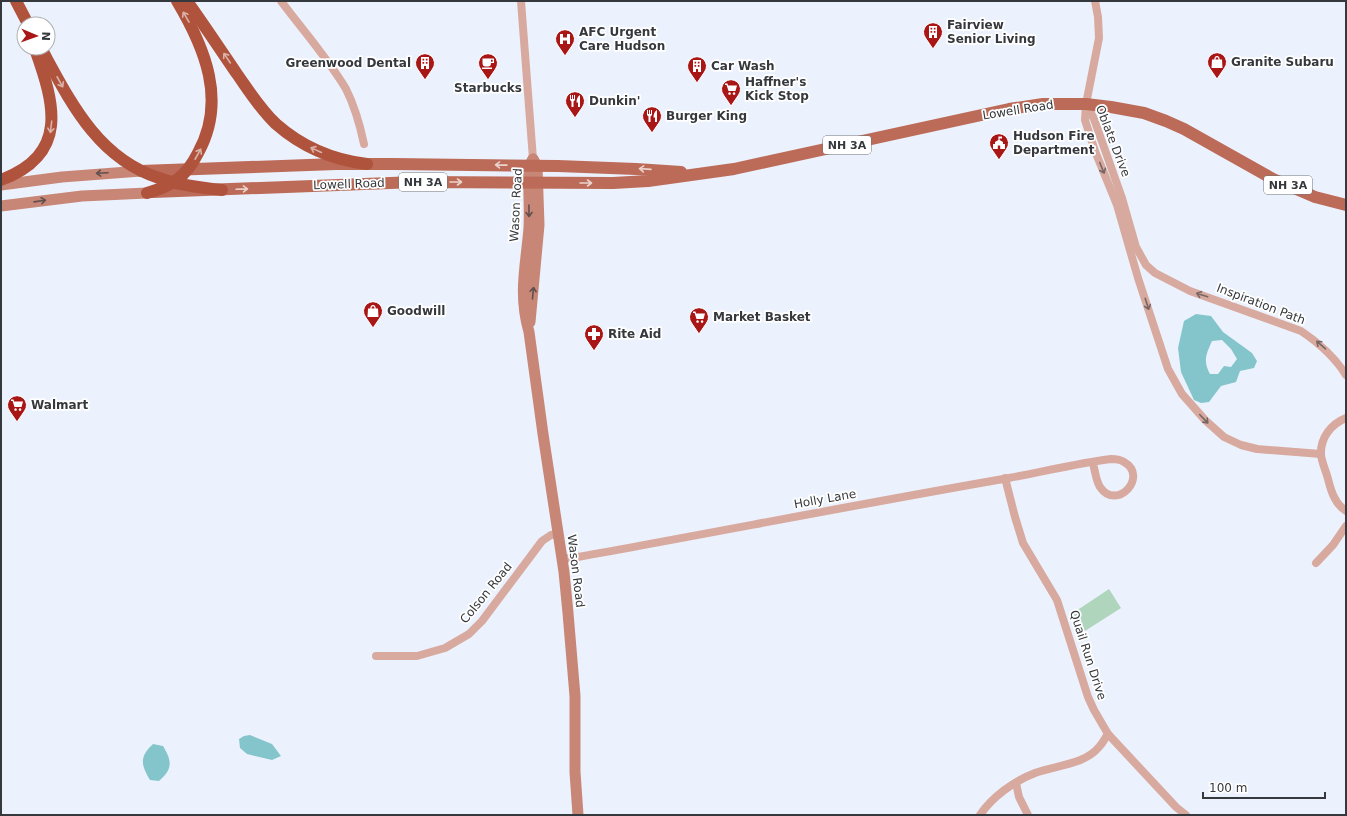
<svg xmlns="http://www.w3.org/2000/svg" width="1347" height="816" font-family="'DejaVu Sans',sans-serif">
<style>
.green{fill:#afd5bd}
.water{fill:#84c5cc;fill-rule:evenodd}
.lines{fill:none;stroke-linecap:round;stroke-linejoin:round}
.street{stroke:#d8aa9f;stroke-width:8}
.secondary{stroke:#c88676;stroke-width:11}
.primary{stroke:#bc6b58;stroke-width:12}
.highway{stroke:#b0533d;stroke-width:12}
.oneway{stroke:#dbb2a8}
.oneway2{stroke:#ebd3cd}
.oneway3{stroke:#766664}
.oneway4{stroke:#614f4d}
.labels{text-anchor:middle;stroke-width:3.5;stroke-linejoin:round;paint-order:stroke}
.shield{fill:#fff;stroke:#727476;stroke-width:1}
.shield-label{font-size:11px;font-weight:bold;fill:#35383c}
.poi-label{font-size:12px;font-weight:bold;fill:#35383c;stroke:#fff;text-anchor:start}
.street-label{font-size:12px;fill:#35383c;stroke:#fff}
</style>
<rect width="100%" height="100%" fill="#ecf2fd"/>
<!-- green -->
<polygon class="green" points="1109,589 1121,608 1085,631 1073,613"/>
<!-- water -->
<g class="water">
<path d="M 1196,314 L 1211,316 L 1223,332 L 1252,353 L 1257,361 L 1254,368 L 1240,371 L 1236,382 L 1221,386 L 1209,402 L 1201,403 L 1194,400 L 1181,372 L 1178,348 L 1184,321 ZM 1222,340 L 1231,349 L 1237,359 L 1231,367 L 1224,366 L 1218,374 L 1210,374 C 1203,360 1206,355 1212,341 Z"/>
<polygon points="250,735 272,744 281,756 272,760 247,754 240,748 239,739 244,736"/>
<path d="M 153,744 L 163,746 C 172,761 173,769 159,781 L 150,780 C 141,765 139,757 153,744 Z"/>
</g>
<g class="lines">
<!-- street -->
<g class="street">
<path d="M 281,1 C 302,29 329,60 346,89 C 355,107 360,125 364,144"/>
<polyline points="521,1 533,159"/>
<polyline points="1095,1 1098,17 1099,38 1086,104 1085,120 1095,151 1117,205 1138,278 1168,369 1182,394 1205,420 1224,437 1241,445 1257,449 1321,454"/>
<path d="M 1086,104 L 1094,119 L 1122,198 L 1136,247 L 1146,265 L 1155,273 L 1190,291 L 1301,331 C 1319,343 1334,356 1346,375"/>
<path d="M 1346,418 C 1331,424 1320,438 1321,455 C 1322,463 1326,471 1328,479 C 1331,491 1335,504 1346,511"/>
<polyline points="1005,478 1015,517 1023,543 1057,600 1088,697 1094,710 1108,734 1176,807 1186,815"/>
<path d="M 562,559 L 578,557 C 722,531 865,503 1009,478 C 1042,472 1078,463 1111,459 C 1116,459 1120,459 1124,462 C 1149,476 1117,512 1100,487 C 1096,481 1095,471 1093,463"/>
<polyline points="1316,563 1333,545 1346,526"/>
<polyline points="376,656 417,656 445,648 469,634 482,621 542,541 551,535 558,534"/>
<polyline points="1016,783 1019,797 1028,815"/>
<path d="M 980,815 C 992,797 1014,781 1035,773 C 1056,765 1084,765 1099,747 C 1103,743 1105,738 1108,734"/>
</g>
<!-- secondary -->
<g class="secondary">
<path d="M 533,159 L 529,166 C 528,186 530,207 529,228 C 526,265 518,294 529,332 L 543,434 L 564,572 L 568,613 L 575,696 L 575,772 L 578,815"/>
<polyline points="1,185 62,177 141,171"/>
<polyline points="1,206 82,196 147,193"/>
<polyline points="530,322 539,225 537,166 533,159"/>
</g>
<!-- primary -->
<g class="primary">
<polyline points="141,171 336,164 394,164 558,166 636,169 681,172"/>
<polyline points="153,192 416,182 613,183 648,181 734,169 1009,109 1043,104 1086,104 1111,107 1144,113 1166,121 1184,129 1273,179 1315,197 1346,205"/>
</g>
<!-- highway -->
<g class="highway">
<polyline points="16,1 28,24"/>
<path d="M 187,1 C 204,25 220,49 237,74 C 249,91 260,109 276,124 C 301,146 333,160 367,164"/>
<path d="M 41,48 C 70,101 97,158 159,178 C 179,185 201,188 222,190"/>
<path d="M 1,180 C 69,154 55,105 35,49"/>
<path d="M 147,193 C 172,186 186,177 198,153 C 227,101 205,48 177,1"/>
</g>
</g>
<!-- one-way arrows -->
<defs><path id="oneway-shaft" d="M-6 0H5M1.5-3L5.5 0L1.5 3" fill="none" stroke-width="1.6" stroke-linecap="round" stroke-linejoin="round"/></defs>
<g class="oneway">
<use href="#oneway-shaft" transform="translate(186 17) rotate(-120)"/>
<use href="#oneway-shaft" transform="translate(227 58) rotate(-124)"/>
<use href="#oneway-shaft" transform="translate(60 82) rotate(61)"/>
<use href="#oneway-shaft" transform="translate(51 127) rotate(97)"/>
<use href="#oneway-shaft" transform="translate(316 150) rotate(-155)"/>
<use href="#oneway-shaft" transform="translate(198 154) rotate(-61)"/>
</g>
<g class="oneway2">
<use href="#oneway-shaft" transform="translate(501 165) rotate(-179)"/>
<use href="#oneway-shaft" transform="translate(645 169) rotate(-176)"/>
<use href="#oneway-shaft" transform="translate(456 182)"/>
<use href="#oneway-shaft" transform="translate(586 183)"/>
<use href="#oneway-shaft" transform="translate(242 189) rotate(-2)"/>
</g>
<g class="oneway3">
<use href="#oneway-shaft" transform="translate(1102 168) rotate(68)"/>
<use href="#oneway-shaft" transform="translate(1202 295) rotate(-162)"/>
<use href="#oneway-shaft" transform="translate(1147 304) rotate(72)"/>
<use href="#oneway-shaft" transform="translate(1321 345) rotate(-139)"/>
<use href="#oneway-shaft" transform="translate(1204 419) rotate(46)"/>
</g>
<g class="oneway4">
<use href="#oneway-shaft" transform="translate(102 173) rotate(177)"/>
<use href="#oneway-shaft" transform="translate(40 201) rotate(-8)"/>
<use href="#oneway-shaft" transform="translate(529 211) rotate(89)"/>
<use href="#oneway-shaft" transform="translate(533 293) rotate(-85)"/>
</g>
<!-- icons -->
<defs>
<g id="building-pin" transform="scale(1)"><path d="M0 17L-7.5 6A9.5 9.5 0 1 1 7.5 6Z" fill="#a91616" stroke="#fff"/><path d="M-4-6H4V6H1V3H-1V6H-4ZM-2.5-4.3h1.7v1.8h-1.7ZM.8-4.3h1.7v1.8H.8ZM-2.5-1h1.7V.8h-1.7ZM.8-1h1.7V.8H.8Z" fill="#fff"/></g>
<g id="hospital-pin" transform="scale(1)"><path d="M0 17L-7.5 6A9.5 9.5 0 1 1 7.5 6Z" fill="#a91616" stroke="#fff"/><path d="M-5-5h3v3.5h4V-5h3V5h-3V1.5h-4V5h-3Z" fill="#fff"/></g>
<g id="shop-pin" transform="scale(1)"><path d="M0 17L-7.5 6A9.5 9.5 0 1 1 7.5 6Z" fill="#a91616" stroke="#fff"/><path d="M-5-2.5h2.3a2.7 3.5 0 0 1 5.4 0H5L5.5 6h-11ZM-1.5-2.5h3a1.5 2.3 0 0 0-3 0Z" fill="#fff"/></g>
<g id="cafe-pin" transform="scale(1)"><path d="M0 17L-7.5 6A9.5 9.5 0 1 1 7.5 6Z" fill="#a91616" stroke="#fff"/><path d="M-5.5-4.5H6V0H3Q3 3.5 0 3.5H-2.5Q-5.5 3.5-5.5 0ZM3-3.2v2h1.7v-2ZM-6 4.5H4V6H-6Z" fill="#fff"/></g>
<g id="supermarket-pin" transform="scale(1)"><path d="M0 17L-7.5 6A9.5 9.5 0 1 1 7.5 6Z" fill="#a91616" stroke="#fff"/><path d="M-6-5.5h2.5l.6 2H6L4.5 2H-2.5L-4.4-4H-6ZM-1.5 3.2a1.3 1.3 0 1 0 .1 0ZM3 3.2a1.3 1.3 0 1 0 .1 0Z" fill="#fff"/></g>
<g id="restaurant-pin" transform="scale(1)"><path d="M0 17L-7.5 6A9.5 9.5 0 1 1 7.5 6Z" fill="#a91616" stroke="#fff"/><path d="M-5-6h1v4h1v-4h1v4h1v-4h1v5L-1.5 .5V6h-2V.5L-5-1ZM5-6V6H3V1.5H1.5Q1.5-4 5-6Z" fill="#fff"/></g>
<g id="civic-pin" transform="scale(1)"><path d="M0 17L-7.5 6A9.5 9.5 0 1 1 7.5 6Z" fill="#a91616" stroke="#fff"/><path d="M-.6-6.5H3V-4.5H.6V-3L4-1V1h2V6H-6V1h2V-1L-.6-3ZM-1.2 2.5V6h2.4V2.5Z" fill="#fff"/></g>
<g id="pharmacy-pin" transform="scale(1)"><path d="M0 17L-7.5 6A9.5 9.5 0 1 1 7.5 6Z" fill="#a91616" stroke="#fff"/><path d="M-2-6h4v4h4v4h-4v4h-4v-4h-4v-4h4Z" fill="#fff"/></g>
</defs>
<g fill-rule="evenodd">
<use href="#building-pin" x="933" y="32"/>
<use href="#hospital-pin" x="565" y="39"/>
<use href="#shop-pin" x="1217" y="62"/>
<use href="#building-pin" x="425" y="63"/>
<use href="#cafe-pin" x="488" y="63"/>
<use href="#building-pin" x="697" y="66"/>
<use href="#supermarket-pin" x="731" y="89"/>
<use href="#restaurant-pin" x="575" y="101"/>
<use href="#restaurant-pin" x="652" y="116"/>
<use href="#civic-pin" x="999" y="143"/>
<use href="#shop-pin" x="373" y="311"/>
<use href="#supermarket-pin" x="699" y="317"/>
<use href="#pharmacy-pin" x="594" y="334"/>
<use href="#supermarket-pin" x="17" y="405"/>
</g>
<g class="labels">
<!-- shield labels -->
<g class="shield">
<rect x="823" y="136" width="48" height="18" rx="3"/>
<rect x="399" y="173" width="48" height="18" rx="3"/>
<rect x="1264" y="176" width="48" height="18" rx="3"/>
</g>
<g class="shield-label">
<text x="847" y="149">NH 3A</text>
<text x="423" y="186">NH 3A</text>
<text x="1288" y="189">NH 3A</text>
</g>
<!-- poi labels -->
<g class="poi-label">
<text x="947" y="29">Fairview<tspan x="947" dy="14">Senior Living</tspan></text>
<text x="579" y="36">AFC Urgent<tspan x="579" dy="14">Care Hudson</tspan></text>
<text x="1231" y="66">Granite Subaru</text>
<text x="411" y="67" text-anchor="end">Greenwood Dental</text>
<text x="711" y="70">Car Wash</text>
<text x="745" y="86">Haffner's<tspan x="745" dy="14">Kick Stop</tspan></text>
<text x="488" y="92" text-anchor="middle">Starbucks</text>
<text x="589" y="105">Dunkin'</text>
<text x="666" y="120">Burger King</text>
<text x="1013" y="140">Hudson Fire<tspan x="1013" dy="14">Department</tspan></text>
<text x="387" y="315">Goodwill</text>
<text x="713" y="321">Market Basket</text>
<text x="608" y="338">Rite Aid</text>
<text x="31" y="409">Walmart</text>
</g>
<!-- street labels -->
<g class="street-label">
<text transform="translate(1018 110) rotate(-9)" y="4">Lowell Road</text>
<text transform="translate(1113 141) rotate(69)" y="4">Oblate Drive</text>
<text transform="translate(349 184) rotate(-2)" y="4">Lowell Road</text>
<text transform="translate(516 205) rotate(-87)" y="4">Wason Road</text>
<text transform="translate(1261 304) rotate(21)" y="4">Inspiration Path</text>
<text transform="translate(825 499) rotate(-10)" y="4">Holly Lane</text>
<text transform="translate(576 571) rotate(83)" y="4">Wason Road</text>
<text transform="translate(486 593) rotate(-51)" y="4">Colson Road</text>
<text transform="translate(1088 655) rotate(72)" y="4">Quail Run Drive</text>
</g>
</g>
<!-- border -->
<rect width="1347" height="816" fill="none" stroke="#35383c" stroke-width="4"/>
<!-- north arrow -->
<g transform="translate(36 36) rotate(92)"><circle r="19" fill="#ffffff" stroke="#aeafb1"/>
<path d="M0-3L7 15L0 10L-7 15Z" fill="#a91616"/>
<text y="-6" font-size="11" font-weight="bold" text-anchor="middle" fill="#35383c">N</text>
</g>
<!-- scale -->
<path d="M1203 792v6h122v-6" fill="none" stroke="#35383c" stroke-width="2"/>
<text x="1209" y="792" font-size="12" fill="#35383c" stroke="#ffffff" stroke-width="3" paint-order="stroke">100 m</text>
</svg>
